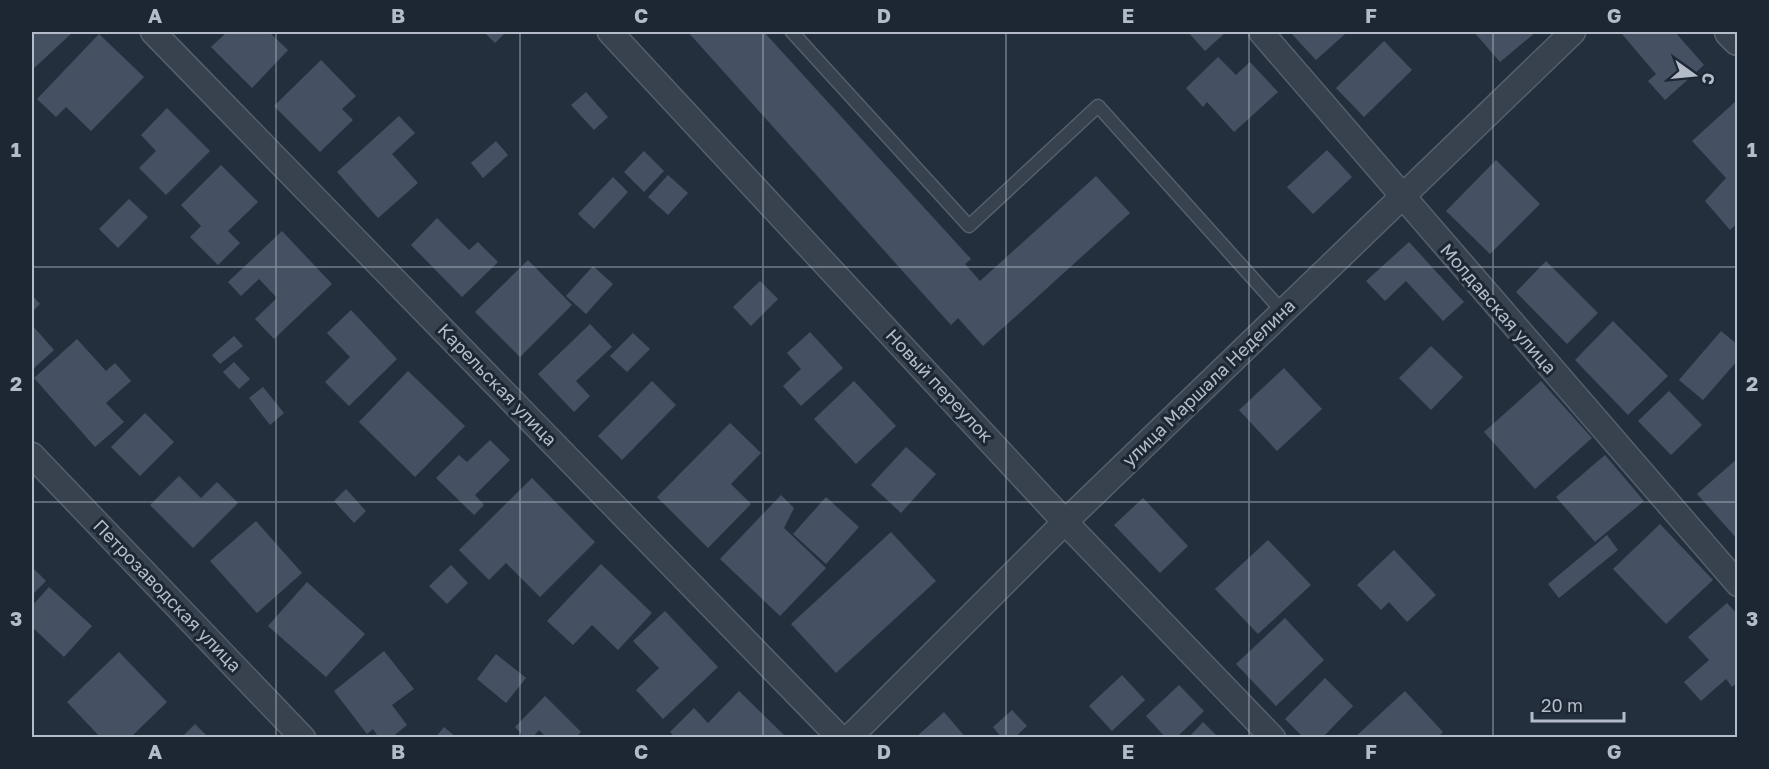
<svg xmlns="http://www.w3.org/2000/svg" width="1769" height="769" font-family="'Golos Text',sans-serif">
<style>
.building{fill:#455162}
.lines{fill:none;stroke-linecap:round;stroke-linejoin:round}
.service-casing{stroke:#565f6c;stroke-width:15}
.minor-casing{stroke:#565f6c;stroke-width:27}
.tertiary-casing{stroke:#565f6c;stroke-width:33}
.service{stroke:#38414e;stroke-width:12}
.minor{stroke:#38414e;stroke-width:24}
.tertiary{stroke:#38414e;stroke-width:30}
.grid{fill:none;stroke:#b4bcc9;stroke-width:1.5;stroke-opacity:0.55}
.labels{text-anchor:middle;stroke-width:6;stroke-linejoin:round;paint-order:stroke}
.street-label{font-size:18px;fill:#b4bcc9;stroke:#1d2633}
.neatline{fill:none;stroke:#b4bcc9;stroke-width:2}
.grid-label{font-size:20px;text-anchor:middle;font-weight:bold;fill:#b4bcc9}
</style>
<rect width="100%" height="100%" fill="#242f3e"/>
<!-- building -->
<g class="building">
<polygon points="32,32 73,32 32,70"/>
<polygon points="227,32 269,32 288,50 252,88 211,47"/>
<polygon points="484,32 506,32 495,43"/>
<polygon points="688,32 764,32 971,259 965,264 980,281 1096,176 1130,213 983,346 958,318 951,325"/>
<polygon points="1188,32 1226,32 1205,51"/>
<polygon points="1290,32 1343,32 1345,34 1316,60"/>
<polygon points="1474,32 1536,32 1500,62"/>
<polygon points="1625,32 1675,32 1704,65 1665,100 1648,81 1656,74 1622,34"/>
<polygon points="99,34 144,77 91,131 66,107 56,117 37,99"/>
<polygon points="1384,41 1412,70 1364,117 1336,88"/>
<polygon points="1218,57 1236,75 1250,62 1278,92 1234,132 1207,102 1203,107 1186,88"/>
<polygon points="321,60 356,96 342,109 353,120 320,152 274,106"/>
<polygon points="586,92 608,117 594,130 571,105"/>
<polygon points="1736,101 1738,223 1730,230 1705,201 1726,178 1692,141"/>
<polygon points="167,108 210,151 166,195 139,168 156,151 141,135"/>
<polygon points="399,116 415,133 392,154 418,183 378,218 337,172"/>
<polygon points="496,141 508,155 483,178 471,163"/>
<polygon points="1327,150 1352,177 1313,214 1287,187"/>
<polygon points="644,151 664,171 644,192 624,172"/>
<polygon points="1496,160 1540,204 1490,254 1446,211"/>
<polygon points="221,165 258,202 228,231 240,243 218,265 190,237 201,226 181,205"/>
<polygon points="668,175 688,193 668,215 648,197"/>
<polygon points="613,177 628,192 594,229 578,214"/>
<polygon points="129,199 148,217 118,248 99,229"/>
<polygon points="437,218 469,250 478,242 498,262 462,297 411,245"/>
<polygon points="282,231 332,284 274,339 255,319 277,298 259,279 241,296 228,282"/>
<polygon points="1409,242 1464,302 1443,321 1406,281 1385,301 1366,281"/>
<polygon points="528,260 572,305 520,357 475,312"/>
<polygon points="1546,261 1598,313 1567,344 1516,292"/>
<polygon points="593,266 613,284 586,314 566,296"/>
<polygon points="760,281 778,299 751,326 733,307"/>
<polygon points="32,295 40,304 32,312"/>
<polygon points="351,310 397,359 349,406 325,382 350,357 327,333"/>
<polygon points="1613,321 1668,376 1628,415 1575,360"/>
<polygon points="590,324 612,347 576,381 590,396 574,412 538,374"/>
<polygon points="32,325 54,350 32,370"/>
<polygon points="1721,331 1738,345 1738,360 1703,400 1679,380"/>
<polygon points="810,332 843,368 801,406 783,386 801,369 787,353"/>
<polygon points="633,333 650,349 627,372 610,356"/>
<polygon points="234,336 243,346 220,364 212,355"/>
<polygon points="77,339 106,371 115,363 131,381 106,403 124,422 95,447 34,378"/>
<polygon points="1431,346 1463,377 1431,410 1399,378"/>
<polygon points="234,362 250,379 239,389 223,372"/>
<polygon points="1284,368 1322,409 1277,451 1239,410"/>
<polygon points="408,371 465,426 415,477 359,422"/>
<polygon points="652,381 676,405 622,460 598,436"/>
<polygon points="854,381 896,426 856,464 814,419"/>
<polygon points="1541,381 1592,438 1535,489 1484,432"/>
<polygon points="263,387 284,413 270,425 249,398"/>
<polygon points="1669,391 1702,425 1671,455 1638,421"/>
<polygon points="145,413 174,442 140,476 111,447"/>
<polygon points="730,423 761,453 731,484 751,504 708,548 657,497"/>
<polygon points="490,440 510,460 475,495 484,505 474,515 436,478 459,455 467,462"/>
<polygon points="906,447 936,474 901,513 871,485"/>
<polygon points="1605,455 1644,501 1595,542 1556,497"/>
<polygon points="1738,458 1738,540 1697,494"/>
<polygon points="179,476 201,498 217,482 238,503 193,548 150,505"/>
<polygon points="532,478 595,542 540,597 506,563 489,580 459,550"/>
<polygon points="346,489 366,511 354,523 334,501"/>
<polygon points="781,495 794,508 784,528 826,568 780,616 720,559"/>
<polygon points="826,497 859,527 826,564 793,534"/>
<polygon points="1143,498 1188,546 1160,573 1114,525"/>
<polygon points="256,521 302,573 257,613 210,561"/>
<polygon points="1660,524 1713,580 1666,624 1613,569"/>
<polygon points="891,532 936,581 836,673 791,624"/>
<polygon points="1607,535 1618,550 1559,598 1548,584"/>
<polygon points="1268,540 1311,585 1258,634 1215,589"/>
<polygon points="1394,550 1436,595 1407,622 1389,602 1381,610 1357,585"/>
<polygon points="601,564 652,613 618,650 592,625 573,645 547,621"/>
<polygon points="451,565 468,583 447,604 429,586"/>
<polygon points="32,567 46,581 32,595"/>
<polygon points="307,582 365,634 326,677 268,626"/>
<polygon points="49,587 92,626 64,657 32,627 32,606"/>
<polygon points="1727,603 1738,615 1738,682 1732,687 1726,679 1701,701 1684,682 1709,660 1688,637"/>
<polygon points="665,611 718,667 663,719 636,690 659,668 633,641"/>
<polygon points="1285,618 1324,660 1276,706 1236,664"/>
<polygon points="384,651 414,689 392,705 407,725 391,738 379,738 373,729 367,734 334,691"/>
<polygon points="119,652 167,702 130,738 101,738 67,702"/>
<polygon points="496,654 526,678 506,703 477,679"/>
<polygon points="1122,675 1145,700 1112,731 1089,706"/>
<polygon points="1325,678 1353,706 1322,738 1304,738 1285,719"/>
<polygon points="1179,685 1204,711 1176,738 1166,738 1146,716"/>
<polygon points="739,691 784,735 781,738 675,738 670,732 694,708 708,723"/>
<polygon points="1405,691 1443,732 1437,738 1354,738"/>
<polygon points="545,696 581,732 575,738 547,738 539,730 532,738 525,738 515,727"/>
<polygon points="1012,710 1027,726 1014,738 1002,738 993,727"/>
<polygon points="944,712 966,738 915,738"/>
<polygon points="1203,722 1219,738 1188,738"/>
<polygon points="195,724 209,738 181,738"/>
<polygon points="444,727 457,738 435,738"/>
</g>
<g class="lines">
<!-- service casing -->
<g class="service-casing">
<polyline id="service" points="792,32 969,226 1098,106 1283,312"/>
</g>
<!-- minor casing -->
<g class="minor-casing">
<g id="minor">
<polyline points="153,32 840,738"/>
<polyline points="610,32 1065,522 1273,738"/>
<polyline points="1261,32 1738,584"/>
<polyline points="32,455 303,738"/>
<polyline points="849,738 1065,522 1573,32"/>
</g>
</g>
<!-- tertiary casing -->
<g class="tertiary-casing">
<polyline id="tertiary" points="1730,32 1738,40"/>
</g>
<!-- service -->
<use href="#service" class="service"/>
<!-- minor -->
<use href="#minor" class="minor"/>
<!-- tertiary -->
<use href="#tertiary" class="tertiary"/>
</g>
<!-- grid -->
<path class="grid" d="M 276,32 L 276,738M 520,32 L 520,738M 763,32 L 763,738M 1006,32 L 1006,738M 1249,32 L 1249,738M 1493,32 L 1493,738M 32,267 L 1738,267M 32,502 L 1738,502"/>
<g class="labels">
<!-- street labels -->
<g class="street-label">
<text transform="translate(1498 309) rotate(49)" y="6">Молдавская улица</text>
<text transform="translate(1209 383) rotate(-44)" y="6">улица Маршала Неделина</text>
<text transform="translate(497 385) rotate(46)" y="6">Карельская улица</text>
<text transform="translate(939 386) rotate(47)" y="6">Новый переулок</text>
<text transform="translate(167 596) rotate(46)" y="6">Петрозаводская улица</text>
</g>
</g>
<!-- border -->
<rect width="1769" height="769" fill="none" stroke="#1d2633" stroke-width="66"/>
<!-- north arrow -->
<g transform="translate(1694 75) rotate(105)" stroke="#1d2633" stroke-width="4.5" paint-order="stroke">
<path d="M0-4.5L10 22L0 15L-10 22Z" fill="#b4bcc9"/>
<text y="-9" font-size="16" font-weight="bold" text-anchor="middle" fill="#b4bcc9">С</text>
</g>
<!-- scale -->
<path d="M1532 712v9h92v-9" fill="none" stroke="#b4bcc9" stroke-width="3"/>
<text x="1541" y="712" font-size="18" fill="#b4bcc9" stroke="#1d2633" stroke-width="4.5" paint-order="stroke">20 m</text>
<rect x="33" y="33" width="1703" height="703" class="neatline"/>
<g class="grid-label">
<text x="155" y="23">A</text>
<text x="398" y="23">B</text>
<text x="641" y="23">C</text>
<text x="884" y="23">D</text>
<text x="1128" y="23">E</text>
<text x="1371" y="23">F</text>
<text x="1614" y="23">G</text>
<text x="16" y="157">1</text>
<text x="1752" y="157">1</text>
<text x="16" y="391">2</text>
<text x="1752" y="391">2</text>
<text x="16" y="626">3</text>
<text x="1752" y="626">3</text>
<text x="155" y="759">A</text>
<text x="398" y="759">B</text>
<text x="641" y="759">C</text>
<text x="884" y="759">D</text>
<text x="1128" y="759">E</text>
<text x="1371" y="759">F</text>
<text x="1614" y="759">G</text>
</g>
</svg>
